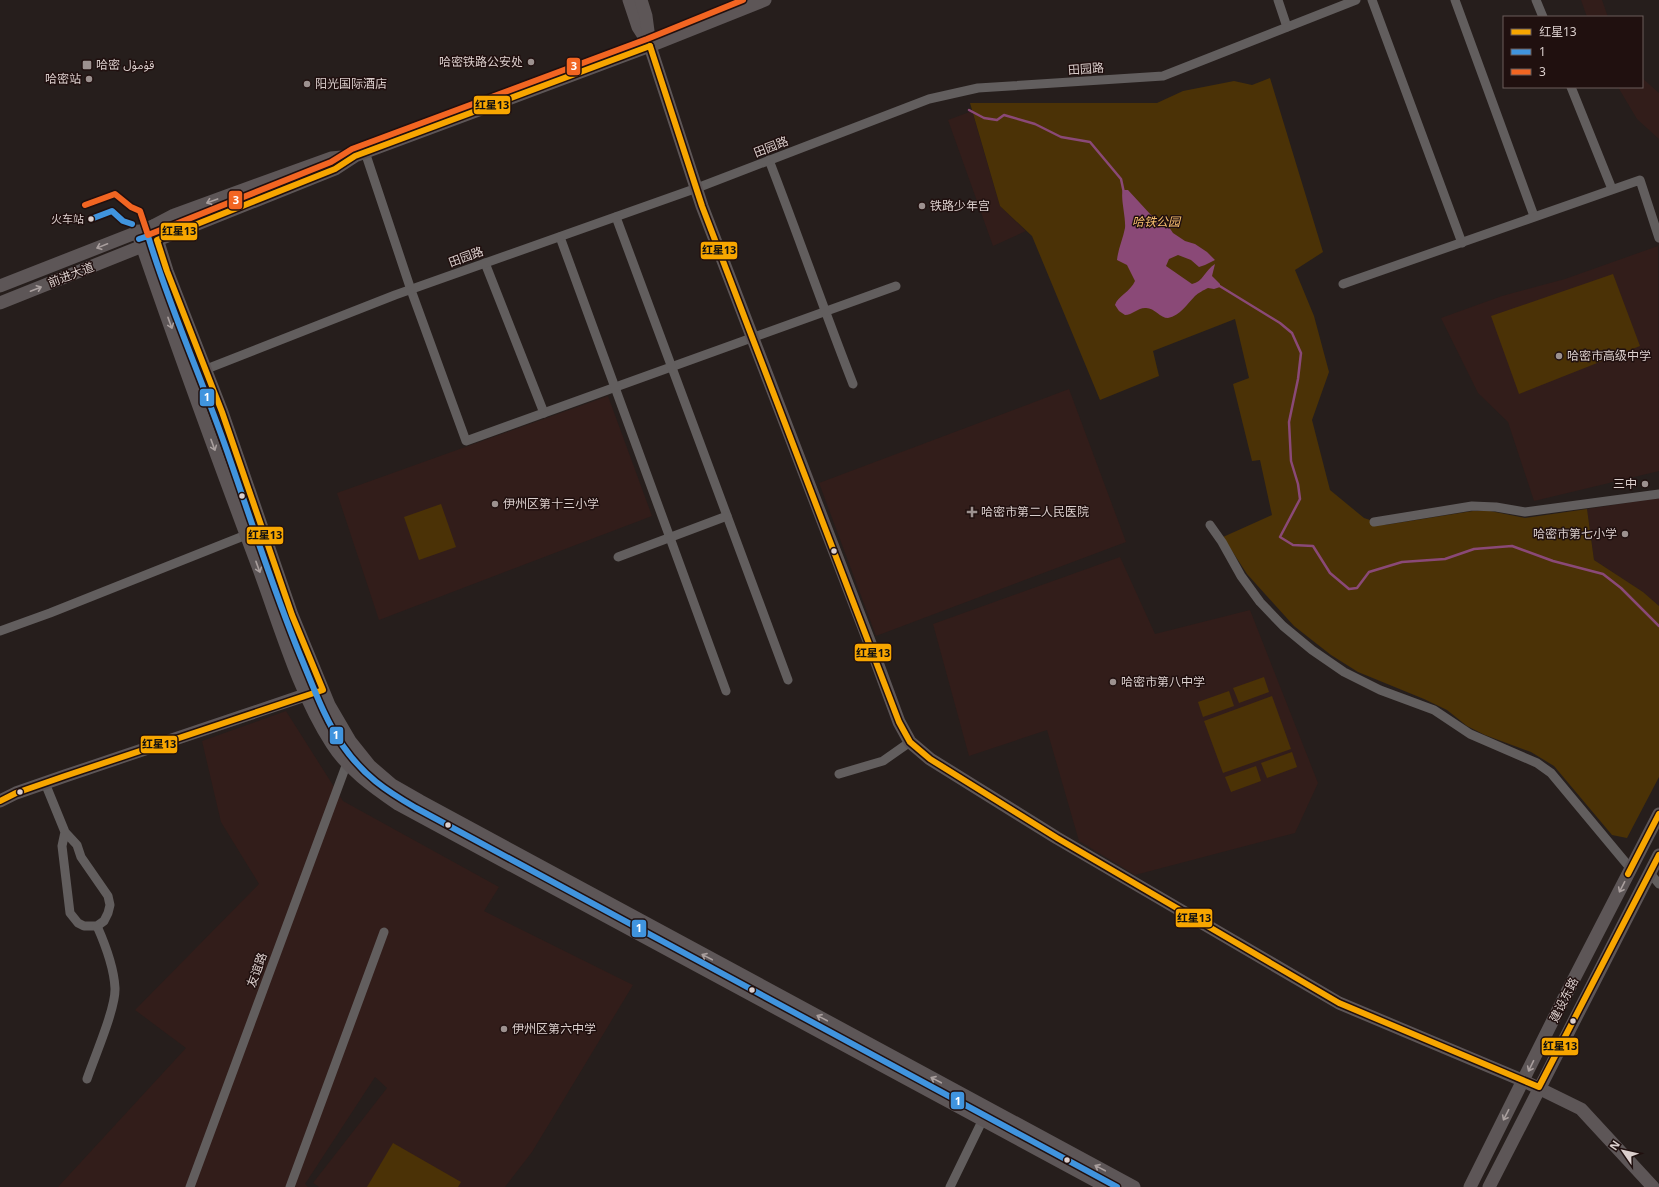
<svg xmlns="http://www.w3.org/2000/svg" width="1659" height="1187" font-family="Georgia,'Noto Sans Arabic','Noto Sans SC',serif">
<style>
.built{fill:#321d1a}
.green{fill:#4b3206}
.water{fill:#8a4977}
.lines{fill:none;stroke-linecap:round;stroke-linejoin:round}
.stream{stroke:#8a4977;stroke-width:2.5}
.street{stroke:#625e5e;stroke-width:9}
.secondary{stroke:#5d5657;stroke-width:13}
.bus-1-casing{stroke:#20100f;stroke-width:9}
.bus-2-casing{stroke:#20100f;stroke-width:9}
.bus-3-casing{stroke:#20100f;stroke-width:9}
.bus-1{stroke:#f7a600;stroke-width:6}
.bus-2{stroke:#4094de;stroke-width:6}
.bus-3{stroke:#f26522;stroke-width:6}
.oneway{stroke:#a99f9e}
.poi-dot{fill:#9c918f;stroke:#20100f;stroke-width:1.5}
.bus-dot{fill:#dbcfcd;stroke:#20100f;stroke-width:1.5}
.labels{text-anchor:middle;stroke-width:3;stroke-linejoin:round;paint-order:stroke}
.bus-label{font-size:11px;fill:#dbcfcd;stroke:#20100f;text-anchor:end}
.poi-label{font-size:12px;fill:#dbcfcd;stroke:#20100f;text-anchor:start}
.street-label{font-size:12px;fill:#dbcfcd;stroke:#20100f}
.park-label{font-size:12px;font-style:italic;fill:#f6be6e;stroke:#20100f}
.line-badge{stroke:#20100f;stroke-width:1.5}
.badge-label{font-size:11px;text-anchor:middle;font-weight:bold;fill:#fff}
.pale-badge-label{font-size:11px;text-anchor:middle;font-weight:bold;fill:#111}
</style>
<rect width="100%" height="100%" fill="#261e1c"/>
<!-- built -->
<g class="built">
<polygon points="1581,0 1602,0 1608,17 1587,17"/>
<polygon points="1642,78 1659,93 1659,139 1637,119 1618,87 1642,87"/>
<polygon points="972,111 1000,206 1026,231 993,246 948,120"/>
<polygon points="1658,246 1659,471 1534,501 1508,422 1478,393 1441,318 1502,296 1565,279"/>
<polygon points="1069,389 1126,542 876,636 819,483"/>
<polygon points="608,396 652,516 379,620 337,493"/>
<polygon points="1659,498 1659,606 1643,592 1594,560 1587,509"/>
<polygon points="1120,557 1155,634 1250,610 1318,783 1295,833 1135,875 1079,841 1047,730 969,756 933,624"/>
<polygon points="286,711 343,801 499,887 484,911 633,985 532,1152 505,1187 319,1187 313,1183 387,1088 375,1077 305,1184 308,1187 58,1187 186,1048 135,1010 259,884 221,822 202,741"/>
</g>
<!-- green -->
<g class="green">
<polygon points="1270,78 1323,252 1295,270 1314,316 1329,372 1312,420 1330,490 1364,518 1385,525 1473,511 1490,511 1525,518 1587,509 1594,560 1643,592 1659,606 1659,777 1627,838 1612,835 1554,766 1531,752 1485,735 1467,726 1447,710 1424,699 1358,672 1331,655 1294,626 1247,574 1223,537 1272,515 1260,460 1252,461 1233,384 1249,378 1235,319 1153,351 1159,376 1100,400 1032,236 1000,206 970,103 1157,103 1183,91 1234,81 1252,85"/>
<polygon points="1613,274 1640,346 1519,394 1491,316"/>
<polygon points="441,504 456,547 419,560 404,517"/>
<polygon points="1264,677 1269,692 1239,703 1233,688"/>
<polygon points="1229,691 1234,706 1203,717 1198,702"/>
<polygon points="1272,696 1291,749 1223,773 1204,721"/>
<polygon points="1292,752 1297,767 1267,778 1261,763"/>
<polygon points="1256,766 1261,781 1231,792 1225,777"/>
<polygon points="393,1143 461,1182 458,1187 367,1187"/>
</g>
<!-- water -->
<path class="water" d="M 1123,190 L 1128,190 L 1151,215 L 1167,224 L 1173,233 L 1185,241 L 1195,244 L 1207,252 L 1215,260 L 1205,265 L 1199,267 L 1191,260 L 1178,255 L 1169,259 L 1166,266 L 1192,284 C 1203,282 1205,270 1215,264 L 1212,276 L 1220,284 L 1220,287 L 1214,289 L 1208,288 C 1204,290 1198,293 1195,296 C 1187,304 1180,316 1168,318 C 1160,318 1154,307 1145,308 C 1138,308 1132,315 1125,315 L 1119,311 L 1115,305 C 1117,297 1131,291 1135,281 L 1127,265 L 1117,260 C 1118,249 1123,239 1125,228 C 1126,217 1120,197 1123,190 Z"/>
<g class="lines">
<!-- stream -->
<g class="stream">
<polyline points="969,110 984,118 997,120 1004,115 1035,124 1061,137 1090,142 1121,179 1124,193"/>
<polyline points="1218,285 1280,323 1292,333 1301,353 1298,379 1289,422 1291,461 1298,484 1300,499 1280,537 1293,545 1313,546 1330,573 1349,589 1357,588 1369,572 1402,562 1445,559 1474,549 1512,546 1553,561 1603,574 1621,588 1659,626"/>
</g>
<!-- street -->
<g class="street">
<polyline points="1278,0 1287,27"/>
<polyline points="1372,0 1462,243"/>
<polyline points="1455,0 1534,216"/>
<polyline points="1536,0 1543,17"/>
<polyline points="1571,87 1612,189"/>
<polyline points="365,152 411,290 466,441 896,286"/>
<path d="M 769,160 C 798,235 824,310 853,384"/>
<polyline points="616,217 788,680"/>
<polyline points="560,237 726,691"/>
<polyline points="485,263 544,413"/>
<polyline points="1343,284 1640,180 1659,238"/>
<polyline points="204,370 395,295 697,188 929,99 978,88 1163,76 1356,0"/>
<polyline points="1374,522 1472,506 1496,507 1525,512 1659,494"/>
<polyline points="1210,525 1222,542 1241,576 1260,602 1283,626 1312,650 1344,672 1380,690 1434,710 1470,734 1537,763 1551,773 1631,869"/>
<polyline points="618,557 727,516"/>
<polyline points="0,631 50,613 246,535"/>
<polyline points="839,774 883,761 910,742"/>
<polyline points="45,783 65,832 62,846 70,913 78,923 84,926 97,926 104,921 108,913 110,905 108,896 81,857 77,845 65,832"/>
<polyline points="1650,873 1659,884"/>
<path d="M 87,1079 C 94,1058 116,1008 115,988 C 114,968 105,944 97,926"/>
<polyline points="190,1187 347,763"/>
<polyline points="290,1187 384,932"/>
<polyline points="950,1187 985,1115"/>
</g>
<!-- secondary -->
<g class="secondary">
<polyline points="629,0 638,27 647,41"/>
<polyline points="641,0 646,16 650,46 702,206 871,646 899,722 910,742 930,759 1057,838 1339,1003 1524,1081 1581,1109 1653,1187"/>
<polyline points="153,226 167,271 222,412 292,615 329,705 350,741 370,766 392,785 420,801 1134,1187"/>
<path d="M 137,231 C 176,345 217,457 259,569 C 280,626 299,693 332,744 C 348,769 373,787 398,804 L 1107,1187"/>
<polyline points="0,286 153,226 174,215 331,158 353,156"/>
<polyline points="0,303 335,169 355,156 650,46 765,0"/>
<polyline points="0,801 16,793 65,776 314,692"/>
<polyline points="1470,1187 1561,1004 1659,814"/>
<polyline points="1489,1187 1659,855"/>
</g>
<!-- bus-1 casing -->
<g class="bus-1-casing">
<g id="bus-1">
<polyline points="650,46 702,206 899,722 910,742 930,759 1057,838 1339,1003 1539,1087 1659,855"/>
<polyline points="0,801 16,793 65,776 323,690 292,615 222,412 167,271 157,240 335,169 355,156 650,46"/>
<polyline points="1628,874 1659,814"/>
</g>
</g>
<!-- bus-2 casing -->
<g class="bus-2-casing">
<g id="bus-2">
<polyline points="91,219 112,211 123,221 132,224"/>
<path d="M 139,239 L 148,236 C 170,309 202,379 227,451 C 251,520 273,589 300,655 C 313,686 324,718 343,746 C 364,776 385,790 416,808 L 1117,1187"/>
</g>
</g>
<!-- bus-3 casing -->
<g class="bus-3-casing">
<polyline id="bus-3" points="85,205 115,194 131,207 140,211 148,235 331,162 352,149 647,39 743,0"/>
</g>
<!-- bus-1 -->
<use href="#bus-1" class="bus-1"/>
<!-- bus-2 -->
<use href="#bus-2" class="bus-2"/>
<!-- bus-3 -->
<use href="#bus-3" class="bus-3"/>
</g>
<!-- one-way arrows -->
<defs><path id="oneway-shaft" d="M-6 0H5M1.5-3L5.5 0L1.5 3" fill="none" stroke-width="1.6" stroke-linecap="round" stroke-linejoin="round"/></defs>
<g class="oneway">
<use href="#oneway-shaft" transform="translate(212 201) rotate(160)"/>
<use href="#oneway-shaft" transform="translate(102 246) rotate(158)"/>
<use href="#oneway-shaft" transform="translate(36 289) rotate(-21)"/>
<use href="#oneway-shaft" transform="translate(170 323) rotate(70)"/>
<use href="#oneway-shaft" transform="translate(213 445) rotate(70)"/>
<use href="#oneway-shaft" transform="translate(258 567) rotate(70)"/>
<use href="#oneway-shaft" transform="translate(1622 887) rotate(117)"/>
<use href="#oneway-shaft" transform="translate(707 957) rotate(-152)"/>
<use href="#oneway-shaft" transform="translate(822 1018) rotate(-152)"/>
<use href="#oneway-shaft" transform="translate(1531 1066) rotate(116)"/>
<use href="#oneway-shaft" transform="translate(936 1080) rotate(-152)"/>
<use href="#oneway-shaft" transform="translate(1506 1115) rotate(117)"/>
<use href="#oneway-shaft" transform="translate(1100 1168) rotate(-152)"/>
</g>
<!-- markers -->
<g class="poi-dot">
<circle cx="531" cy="62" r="4"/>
<rect x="82" y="60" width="10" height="10" rx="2"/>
<circle cx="89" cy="79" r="4"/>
<circle cx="307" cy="84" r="4"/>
<circle cx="922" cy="206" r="4"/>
<circle cx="1559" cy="356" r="4"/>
<circle cx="1645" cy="484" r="4"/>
<circle cx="495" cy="504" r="4"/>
<path d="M970 506h4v4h4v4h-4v4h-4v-4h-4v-4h4z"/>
<circle cx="1625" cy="534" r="4"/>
<circle cx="1113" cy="682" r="4"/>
<circle cx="504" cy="1029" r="4"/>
</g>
<g class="bus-dot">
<circle cx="91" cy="219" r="3.5"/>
<circle cx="242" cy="496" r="3.5"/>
<circle cx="834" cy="551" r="3.5"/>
<circle cx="20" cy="792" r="3.5"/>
<circle cx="448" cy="825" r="3.5"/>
<circle cx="752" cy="990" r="3.5"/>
<circle cx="1573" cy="1021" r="3.5"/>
<circle cx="1067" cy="1160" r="3.5"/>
</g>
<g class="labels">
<!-- bus labels -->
<g class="bus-label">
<text x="84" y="223">火车站</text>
</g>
<!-- poi labels -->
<g class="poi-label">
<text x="523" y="66" text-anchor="end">哈密铁路公安处</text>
<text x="96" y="69">哈密 قۇمۇل</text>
<text x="81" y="83" text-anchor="end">哈密站</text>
<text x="315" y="88">阳光国际酒店</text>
<text x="930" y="210">铁路少年宫</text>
<text x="1567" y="360">哈密市高级中学</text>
<text x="1637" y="488" text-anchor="end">三中</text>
<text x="503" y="508">伊州区第十三小学</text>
<text x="981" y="516">哈密市第二人民医院</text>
<text x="1617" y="538" text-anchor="end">哈密市第七小学</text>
<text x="1121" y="686">哈密市第八中学</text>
<text x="512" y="1033">伊州区第六中学</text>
</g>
<!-- street labels -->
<g class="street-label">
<text transform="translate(1086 69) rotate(-4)" y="4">田园路</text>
<text transform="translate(771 147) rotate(-21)" y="4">田园路</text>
<text transform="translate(466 257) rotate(-20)" y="4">田园路</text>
<text transform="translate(71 275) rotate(-21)" y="4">前进大道</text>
<text transform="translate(257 970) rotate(-70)" y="4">友谊路</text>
<text transform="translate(1564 1000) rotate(-63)" y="4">建设东路</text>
</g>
<!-- park labels -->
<g class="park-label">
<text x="1156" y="226">哈铁公园</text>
</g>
</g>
<g class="line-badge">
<rect x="566" y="57" width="15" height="19" rx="4" fill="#f26522"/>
<rect x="473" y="95" width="38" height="20" rx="4" fill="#f7a600"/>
<rect x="228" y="190" width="15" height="20" rx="4" fill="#f26522"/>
<rect x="160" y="222" width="38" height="19" rx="4" fill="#f7a600"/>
<rect x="700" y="241" width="38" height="19" rx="4" fill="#f7a600"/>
<rect x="199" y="388" width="16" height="19" rx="4" fill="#4094de"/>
<rect x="246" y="526" width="38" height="19" rx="4" fill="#f7a600"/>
<rect x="854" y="643" width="38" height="19" rx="4" fill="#f7a600"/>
<rect x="329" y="726" width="15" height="19" rx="4" fill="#4094de"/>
<rect x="140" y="735" width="38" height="19" rx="4" fill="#f7a600"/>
<rect x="1175" y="908" width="38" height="20" rx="4" fill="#f7a600"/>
<rect x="631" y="919" width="16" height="19" rx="4" fill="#4094de"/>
<rect x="1541" y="1037" width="38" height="19" rx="4" fill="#f7a600"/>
<rect x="950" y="1091" width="15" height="19" rx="4" fill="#4094de"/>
</g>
<g class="badge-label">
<text x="574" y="70">3</text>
<text x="236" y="204">3</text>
<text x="207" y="401">1</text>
<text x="336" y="739">1</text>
<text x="639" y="932">1</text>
<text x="958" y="1105">1</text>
</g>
<g class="pale-badge-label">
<text x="492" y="109">红星13</text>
<text x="179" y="235">红星13</text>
<text x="719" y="254">红星13</text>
<text x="265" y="539">红星13</text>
<text x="873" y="657">红星13</text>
<text x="159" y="748">红星13</text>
<text x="1194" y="922">红星13</text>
<text x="1560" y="1050">红星13</text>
</g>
<!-- legend -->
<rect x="1503" y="16" width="140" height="72" fill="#20100f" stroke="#6b5c5b"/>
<rect x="1511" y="29" width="20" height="6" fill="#f7a600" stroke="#6b5c5b"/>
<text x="1539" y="36" font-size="12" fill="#dbcfcd">红星13</text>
<rect x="1511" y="49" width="20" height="6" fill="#4094de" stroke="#6b5c5b"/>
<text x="1539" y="56" font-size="12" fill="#dbcfcd">1</text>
<rect x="1511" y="69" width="20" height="6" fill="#f26522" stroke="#6b5c5b"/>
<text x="1539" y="76" font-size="12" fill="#dbcfcd">3</text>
<!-- north arrow -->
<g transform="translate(1623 1151) rotate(304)" stroke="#20100f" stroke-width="3" paint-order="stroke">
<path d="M0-3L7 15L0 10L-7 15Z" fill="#dbcfcd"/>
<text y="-6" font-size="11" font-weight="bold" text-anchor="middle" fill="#dbcfcd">N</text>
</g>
</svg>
